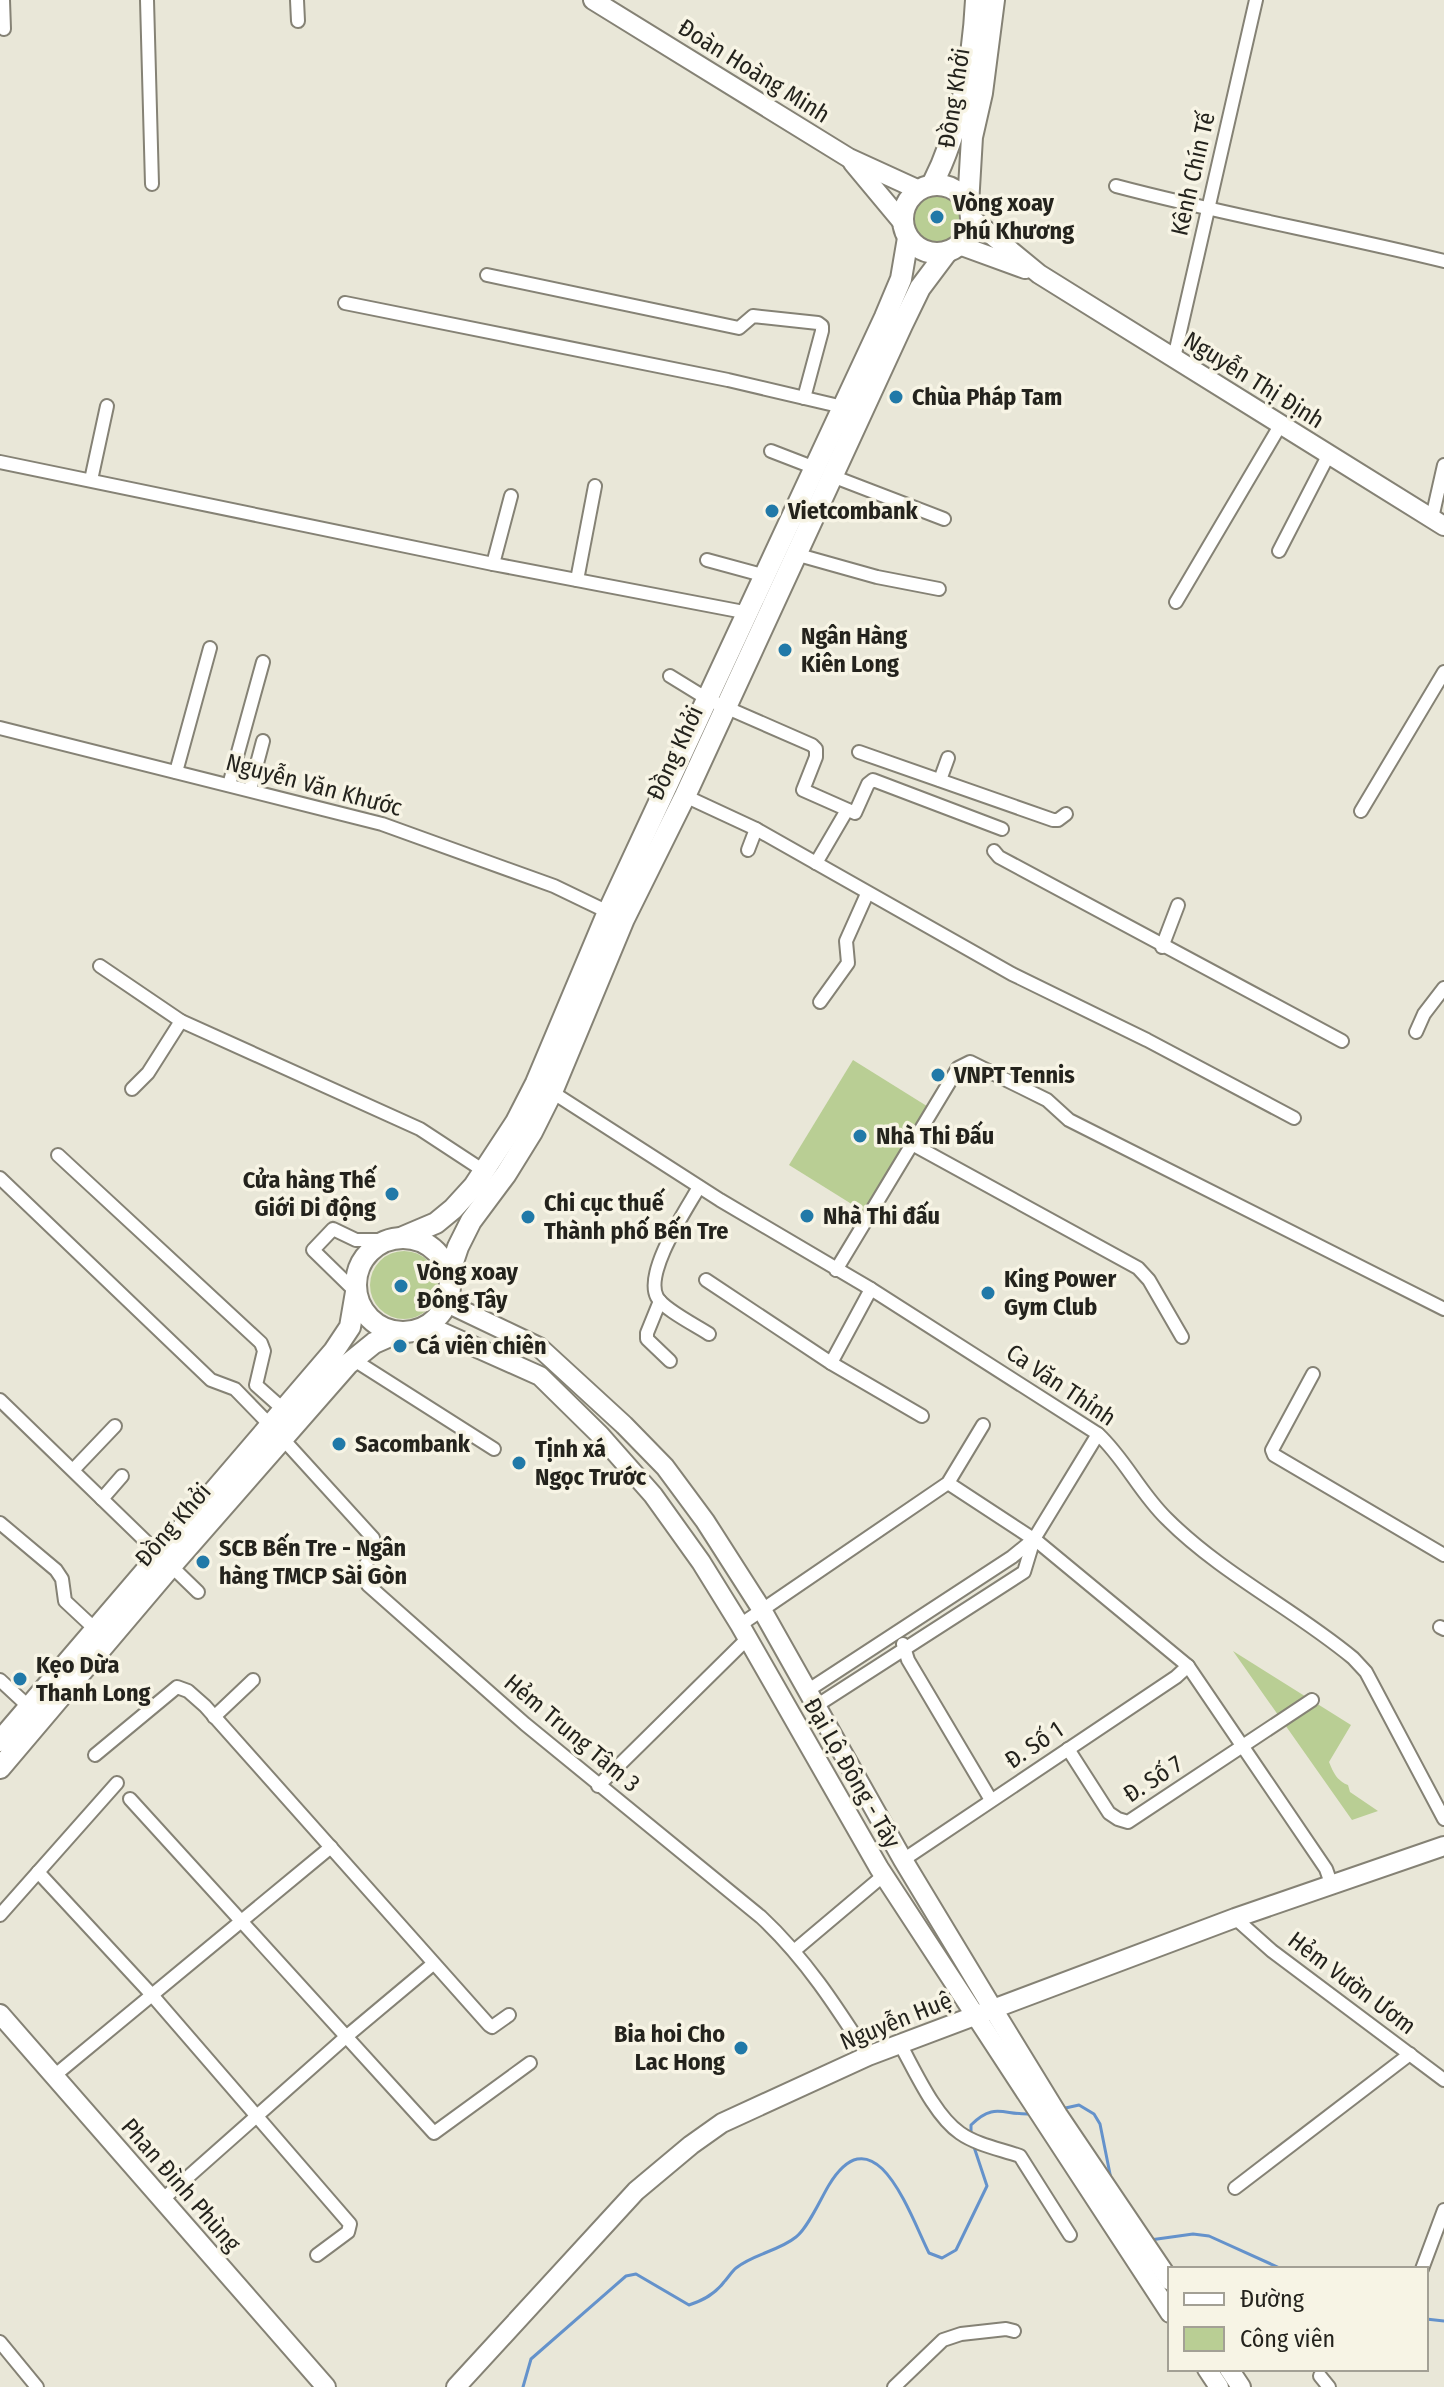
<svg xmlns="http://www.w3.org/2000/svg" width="1444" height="2387" font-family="'Fira Sans Condensed',sans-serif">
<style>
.green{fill:#b9ce94}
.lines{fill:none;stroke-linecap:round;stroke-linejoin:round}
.stream{stroke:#6492cb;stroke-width:3}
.street-casing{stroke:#858275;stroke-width:16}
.secondary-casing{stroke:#858275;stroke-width:22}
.primary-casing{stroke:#858275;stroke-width:24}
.street{stroke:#fff;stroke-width:12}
.secondary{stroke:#fff;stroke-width:18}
.primary{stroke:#fff;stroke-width:20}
.poi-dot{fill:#2179a8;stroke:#f7f4e5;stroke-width:3}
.labels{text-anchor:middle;stroke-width:7;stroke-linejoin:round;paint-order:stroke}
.street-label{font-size:24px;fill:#24231d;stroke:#f7f4e5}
.poi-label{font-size:24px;font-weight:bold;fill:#24231d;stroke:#f7f4e5;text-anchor:start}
</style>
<rect width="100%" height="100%" fill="#e9e7d8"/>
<!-- green -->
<g class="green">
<circle cx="936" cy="219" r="25"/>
<polygon points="853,1060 930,1108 866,1213 789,1165"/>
<circle cx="404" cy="1285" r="34"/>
<path d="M 1233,1651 L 1351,1725 L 1329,1762 C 1333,1772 1337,1781 1348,1785 L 1350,1792 L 1378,1811 L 1352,1820 Z"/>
</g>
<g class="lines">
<!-- stream -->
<g class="stream">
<polyline points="1061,2109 1079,2105 1094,2114 1100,2124 1111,2179"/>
<path d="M 971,2137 L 971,2125 C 994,2102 1003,2115 1030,2114"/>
<polyline points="1150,2240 1193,2234 1209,2236 1282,2269"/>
<polyline points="1426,2319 1444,2321"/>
<path d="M 523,2387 L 531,2359 L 626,2276 L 636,2274 L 689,2305 C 704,2300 715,2294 724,2282 C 728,2278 732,2271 736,2268 C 753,2254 779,2251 796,2237 C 808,2228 821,2198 829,2185 C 875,2110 910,2215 929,2253 L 942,2258 L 956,2250 L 987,2186 L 973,2144"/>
</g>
<!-- street casing -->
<g class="street-casing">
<g id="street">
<polyline points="3,0 4,29"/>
<polyline points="147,0 152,184"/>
<polyline points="297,0 298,21"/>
<path d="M 1116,186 C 1225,215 1335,234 1444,261"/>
<polyline points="487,275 739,328 753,316 818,323 822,326 822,331 804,398"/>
<polyline points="345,303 728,380 843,407"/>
<polyline points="1174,358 1256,0"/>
<polyline points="771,451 815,468"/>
<polyline points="0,462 493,564 749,613"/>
<polyline points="832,476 944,519"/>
<polyline points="91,480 107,406"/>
<polyline points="1432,518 1444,465"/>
<polyline points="1279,551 1329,454"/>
<polyline points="795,554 877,577 939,589"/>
<polyline points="707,560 766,576"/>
<polyline points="493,564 511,496"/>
<polyline points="577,580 595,486"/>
<polyline points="1176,602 1281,424"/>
<polyline points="670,676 709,700 812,745 816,749 816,757 803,790 855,813 868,784 873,780 1002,829"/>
<polyline points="0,728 382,824 554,886 608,912"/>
<polyline points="859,752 1053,820 1058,820 1066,814"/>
<polyline points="176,772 210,648"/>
<polyline points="940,780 948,758"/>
<polyline points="229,785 263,662"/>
<polyline points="250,790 263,741"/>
<polyline points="685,796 756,829 1012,974 1147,1040 1294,1118"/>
<polyline points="1361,811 1444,672"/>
<polyline points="748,850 756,829"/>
<polyline points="994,851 999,857 1342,1041"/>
<polyline points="816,863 847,810"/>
<polyline points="1162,947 1178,905"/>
<polyline points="100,966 181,1021 420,1129 484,1171"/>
<polyline points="820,1002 848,963 846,941 867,894"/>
<polyline points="1416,1032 1424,1014 1444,988"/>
<polyline points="132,1089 148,1073 181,1021"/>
<path d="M 552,1092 L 720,1200 L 871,1289 L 1098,1434 C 1125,1459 1140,1493 1167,1519 C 1222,1574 1294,1609 1353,1658 L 1366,1672 L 1444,1819"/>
<polyline points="912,1144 1138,1268 1149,1280 1182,1337"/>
<polyline points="58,1155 261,1343 264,1351 256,1385 284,1410"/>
<polyline points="0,1178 211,1380 235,1389 271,1426"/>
<path d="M 699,1187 C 686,1210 644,1272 657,1297 C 663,1309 697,1326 709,1334"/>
<polyline points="836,1270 958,1068 970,1062 1047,1100 1069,1120 1444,1309"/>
<polyline points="706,1280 831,1363 922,1416"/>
<polyline points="356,1292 313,1250 333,1229 356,1240 387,1240"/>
<polyline points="660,1301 647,1333 647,1339 670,1361"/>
<polyline points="354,1360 494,1449"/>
<polyline points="831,1363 871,1289"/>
<polyline points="1313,1374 1272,1450 1274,1455 1444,1555"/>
<polyline points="0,1400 198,1592"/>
<path d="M 282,1438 L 373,1538 L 375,1545 L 363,1571 L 368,1585 L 525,1724 L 761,1917 C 805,1958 836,2006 868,2056"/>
<polyline points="74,1469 115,1426"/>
<polyline points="948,1483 1038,1542 1188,1666 1326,1869 1332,1886"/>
<polyline points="102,1499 122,1476"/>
<polyline points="0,1523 56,1570 62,1579 65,1601 95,1629"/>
<polyline points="740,1625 948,1483 983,1425"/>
<polyline points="1440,1627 1444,1629"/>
<polyline points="903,1644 908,1660 991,1800"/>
<polyline points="0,1680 28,1706"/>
<polyline points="807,1691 1012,1557 1034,1539"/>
<polyline points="816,1706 1024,1572 1034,1539 1098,1434"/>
<polyline points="214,1717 253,1680"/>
<polyline points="1068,1749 1109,1813 1118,1819 1128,1822 1312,1700"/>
<polyline points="95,1755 177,1687 188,1691 205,1706 489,2025 492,2027 509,2015"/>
<polyline points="598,1786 748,1638"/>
<polyline points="130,1799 434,2133 530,2063"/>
<polyline points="903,1860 1176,1677 1188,1666"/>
<polyline points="38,1872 152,1995 350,2224 348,2232 317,2255"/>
<polyline points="0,1915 117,1783"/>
<polyline points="1235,1918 1272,1951 1444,2080"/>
<polyline points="795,1950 884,1875"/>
<path d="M 900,2044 C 915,2071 935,2116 960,2133 C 977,2145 1000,2149 1020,2156 L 1070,2235"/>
<polyline points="54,2076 331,1847"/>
<polyline points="1235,2188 1410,2054"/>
<polyline points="162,2200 347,2036 433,1964"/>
<polyline points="1422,2269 1444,2210"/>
<polyline points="0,2342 37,2387"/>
<polyline points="1320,2376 1329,2387"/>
<polyline points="894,2387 943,2340 961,2334 1006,2329 1014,2331"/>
</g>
</g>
<!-- secondary casing -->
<g class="secondary-casing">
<g id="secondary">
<polyline points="593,0 849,158 919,190"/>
<polyline points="853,163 903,223"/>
<polyline points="971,218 1039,274 1444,526"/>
<polyline points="959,245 1025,269"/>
<polyline points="447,1303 539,1347 624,1425 665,1467 705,1521 762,1610 903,1860 993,2009 1058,2115 1170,2281"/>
<polyline points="428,1326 540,1376 600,1435 653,1495 701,1562 740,1625 879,1868 1170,2313"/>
<polyline points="0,2014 326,2387"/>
<polyline points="1207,2369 1219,2387"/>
<polyline points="1229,2369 1241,2387"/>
<polyline points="456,2387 636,2191 691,2145 722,2123 868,2056 1235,1918 1444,1846"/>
</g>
</g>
<!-- primary casing -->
<g class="primary-casing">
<g id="primary">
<path d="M 932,185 C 960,130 973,62 976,0"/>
<circle cx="937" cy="219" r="34"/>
<polyline points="968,205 972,137 982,93 994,0"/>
<polyline points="403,1237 436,1223 453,1209 474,1186 516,1122 536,1083 608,912 885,317 901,279 908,238"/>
<circle cx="403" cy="1285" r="47"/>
<polyline points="449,1274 458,1247 471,1221 506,1174 532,1132 552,1092 624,919 685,796 902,325 920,288 947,252"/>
<polyline points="0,1741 334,1351 350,1327 356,1292"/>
<polyline points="0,1768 172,1565 348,1364 374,1343 399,1332"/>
</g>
</g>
<!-- street -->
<use href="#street" class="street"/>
<!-- secondary -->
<use href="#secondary" class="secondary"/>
<!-- primary -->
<use href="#primary" class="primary"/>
</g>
<!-- markers -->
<g class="poi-dot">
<circle cx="937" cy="217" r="8"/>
<circle cx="896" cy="397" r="8"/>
<circle cx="772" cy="511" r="8"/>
<circle cx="785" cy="650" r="8"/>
<circle cx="938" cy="1075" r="8"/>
<circle cx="860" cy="1136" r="8"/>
<circle cx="392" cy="1194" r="8"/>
<circle cx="807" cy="1216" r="8"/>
<circle cx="528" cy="1217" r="8"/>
<circle cx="401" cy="1286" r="8"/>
<circle cx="988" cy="1293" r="8"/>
<circle cx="400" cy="1346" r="8"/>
<circle cx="339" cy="1444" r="8"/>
<circle cx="519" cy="1463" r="8"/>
<circle cx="203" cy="1562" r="8"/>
<circle cx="20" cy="1679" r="8"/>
<circle cx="741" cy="2048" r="8"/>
</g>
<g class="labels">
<!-- street labels -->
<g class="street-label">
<text transform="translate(754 71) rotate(32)" y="8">Đoàn Hoàng Minh</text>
<text transform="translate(954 98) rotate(-81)" y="8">Đồng Khởi</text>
<text transform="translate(1193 174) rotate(-77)" y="8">Kênh Chín Tế</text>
<text transform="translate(1254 380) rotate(32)" y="8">Nguyễn Thị Định</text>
<text transform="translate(675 753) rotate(-65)" y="8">Đồng Khởi</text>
<text transform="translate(314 785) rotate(15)" y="8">Nguyễn Văn Khước</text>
<text transform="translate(1061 1385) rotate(34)" y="8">Ca Văn Thỉnh</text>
<text transform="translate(173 1525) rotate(-49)" y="8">Đồng Khởi</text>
<text transform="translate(572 1733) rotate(40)" y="8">Hẻm Trung Tâm 3</text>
<text transform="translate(1034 1745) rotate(-34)" y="8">Đ. Số 1</text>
<text transform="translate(852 1773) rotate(60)" y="8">Đại Lộ Đông - Tây</text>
<text transform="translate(1153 1779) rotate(-33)" y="8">Đ. Số 7</text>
<text transform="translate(1352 1983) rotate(37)" y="8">Hẻm Vườn Ươm</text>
<text transform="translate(896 2021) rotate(-22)" y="8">Nguyễn Huệ</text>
<text transform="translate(181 2185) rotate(49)" y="8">Phan Đình Phùng</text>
</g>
<!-- poi labels -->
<g class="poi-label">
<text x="953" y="211">Vòng xoay<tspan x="953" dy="28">Phú Khương</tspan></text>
<text x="912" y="405">Chùa Pháp Tam</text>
<text x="788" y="519">Vietcombank</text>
<text x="801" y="644">Ngân Hàng<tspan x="801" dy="28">Kiên Long</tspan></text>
<text x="954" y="1083">VNPT Tennis</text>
<text x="876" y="1144">Nhà Thi Đấu</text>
<text x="376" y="1188" text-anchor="end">Cửa hàng Thế<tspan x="376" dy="28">Giới Di động</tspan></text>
<text x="544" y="1211">Chi cục thuế<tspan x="544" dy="28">Thành phố Bến Tre</tspan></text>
<text x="823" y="1224">Nhà Thi đấu</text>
<text x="417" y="1280">Vòng xoay<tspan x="417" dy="28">Đông Tây</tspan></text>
<text x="1004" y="1287">King Power<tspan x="1004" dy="28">Gym Club</tspan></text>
<text x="416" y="1354">Cá viên chiên</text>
<text x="355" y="1452">Sacombank</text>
<text x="535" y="1457">Tịnh xá<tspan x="535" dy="28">Ngọc Trước</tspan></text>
<text x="219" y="1556">SCB Bến Tre - Ngân<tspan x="219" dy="28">hàng TMCP Sài Gòn</tspan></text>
<text x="36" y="1673">Kẹo Dừa<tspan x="36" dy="28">Thanh Long</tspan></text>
<text x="725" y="2042" text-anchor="end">Bia hoi Cho<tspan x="725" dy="28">Lac Hong</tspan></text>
</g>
</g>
<!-- legend -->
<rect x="1168" y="2267" width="260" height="104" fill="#f7f4e5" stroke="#a3a095" stroke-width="2"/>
<rect x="1184" y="2293" width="40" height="12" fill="#ffffff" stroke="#a3a095" stroke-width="2"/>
<text x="1240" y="2307" font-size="24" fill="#24231d">Đường</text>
<rect x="1184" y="2327" width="40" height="24" fill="#b9ce94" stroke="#a3a095" stroke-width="2"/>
<text x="1240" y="2347" font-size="24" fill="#24231d">Công viên</text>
</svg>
